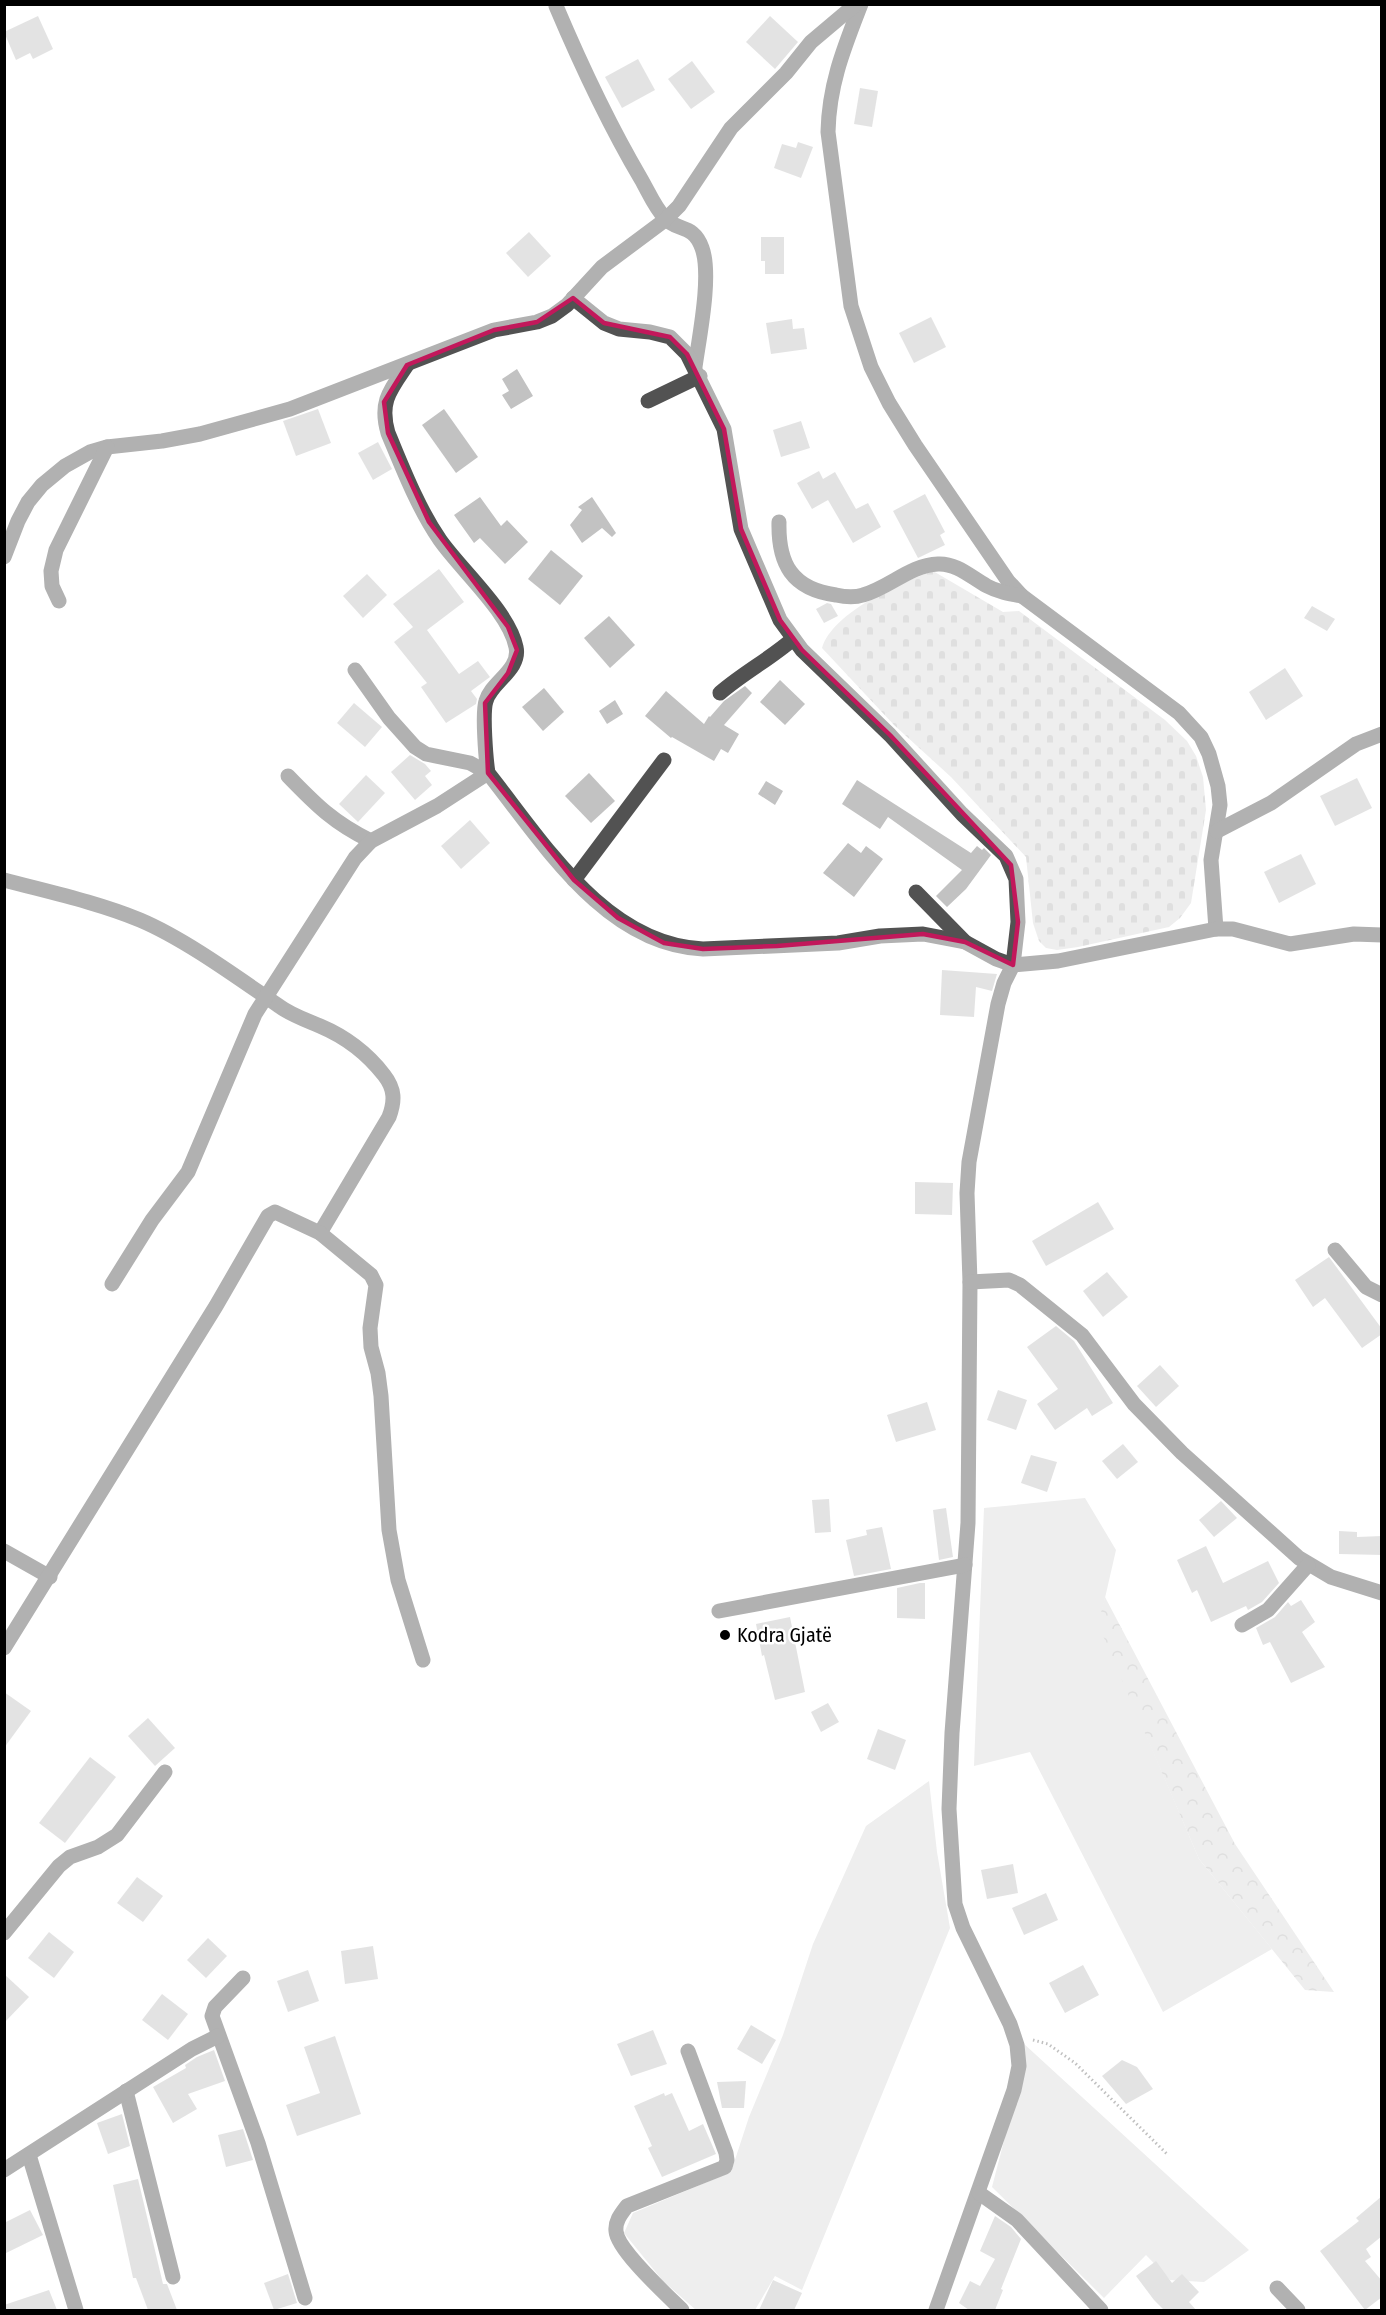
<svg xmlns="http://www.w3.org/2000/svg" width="1386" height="2315" font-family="'Fira Sans Condensed',sans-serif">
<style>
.grass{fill:#d9d9d9}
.forest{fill:url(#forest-crowns)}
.cemetery{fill:url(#cemetery-stones)}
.building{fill:#c2c2c2}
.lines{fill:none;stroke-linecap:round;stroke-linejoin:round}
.path{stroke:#747474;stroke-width:3;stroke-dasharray:1.5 3;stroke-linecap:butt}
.minor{stroke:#525252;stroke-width:15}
.marked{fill:none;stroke:#c2185b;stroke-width:4.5;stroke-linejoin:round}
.poi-dot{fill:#000;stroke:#fff;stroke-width:2}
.labels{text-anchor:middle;stroke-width:5;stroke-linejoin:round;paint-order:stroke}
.poi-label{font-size:20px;fill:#000;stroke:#fff;text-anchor:start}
</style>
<defs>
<pattern id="forest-crowns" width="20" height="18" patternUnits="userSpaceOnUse" patternTransform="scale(1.5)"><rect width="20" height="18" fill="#d9d9d9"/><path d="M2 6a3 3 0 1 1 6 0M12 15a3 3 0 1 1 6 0" fill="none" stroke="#b8b8b8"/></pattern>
<pattern id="cemetery-stones" width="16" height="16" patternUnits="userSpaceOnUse" patternTransform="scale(1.5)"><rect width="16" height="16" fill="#d9d9d9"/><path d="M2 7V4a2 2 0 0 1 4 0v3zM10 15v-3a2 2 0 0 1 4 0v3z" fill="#b8b8b8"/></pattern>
</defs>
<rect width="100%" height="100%" fill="#fff"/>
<!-- grass -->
<g class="grass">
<polygon points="1085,1498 1116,1550 1099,1624 1199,1859 1272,1949 1163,2012 1030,1752 974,1766 984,1508"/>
<polygon points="929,1781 937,1852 950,1928 802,2290 775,2276 755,2310 696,2310 663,2281 624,2233 633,2213 731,2172 749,2117 783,2035 813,1944 866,1826"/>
<polygon points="1023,2043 1249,2250 1204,2282 1170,2280 1146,2255 1104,2298 992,2187 1012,2110"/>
</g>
<!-- forest -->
<polygon class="forest" points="1105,1597 1235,1844 1334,1992 1305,1990 1199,1859 1098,1624"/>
<!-- cemetery -->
<path class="cemetery" d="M 933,571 L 1003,612 L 1019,611 L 1165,720 L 1187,741 L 1196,756 L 1203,777 L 1206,810 L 1191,903 L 1180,918 L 1169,927 L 1078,947 L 1057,950 L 1046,948 L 1039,941 L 1033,923 L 1026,857 L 951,777 L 894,725 L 822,648 C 833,612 900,583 933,571 Z"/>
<!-- building -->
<g class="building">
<polygon points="38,16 53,49 33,59 30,53 16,60 4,32"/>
<polygon points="770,16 798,42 775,69 746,42"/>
<polygon points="638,59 655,90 622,108 605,77"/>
<polygon points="692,61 715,92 691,109 668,79"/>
<polygon points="860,88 878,91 872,127 854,124"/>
<polygon points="798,142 813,147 801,178 774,168 782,144 796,148"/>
<polygon points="529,232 551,256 528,277 506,253"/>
<polygon points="761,237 784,237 784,274 765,274 765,261 761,261"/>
<polygon points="931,317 946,347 914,363 899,333"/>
<polygon points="792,319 793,329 804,328 807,349 771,354 766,323"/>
<polygon points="517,369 533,396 511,409 502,395 509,391 502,379"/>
<polygon points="318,409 331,443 296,456 283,421"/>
<polygon points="444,409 478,457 456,473 422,425"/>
<polygon points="801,421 810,448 781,457 773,430"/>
<polygon points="378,442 392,469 373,480 358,453"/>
<polygon points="819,471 823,479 835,472 856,509 868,503 881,527 853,543 828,500 812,509 797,483"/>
<polygon points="925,494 945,532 940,535 945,545 918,558 893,511"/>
<polygon points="480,497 501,526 507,520 528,542 505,564 480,538 474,543 454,515"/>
<polygon points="592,497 616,533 612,537 602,528 582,543 570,525 582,510 578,507"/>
<polygon points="551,550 583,576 560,605 528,579"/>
<polygon points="439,569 464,602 427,630 459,674 478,661 490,677 471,691 477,699 476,704 446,723 421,687 427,683 394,642 413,627 393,604"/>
<polygon points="367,574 387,595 363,618 343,596"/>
<polygon points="827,603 831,604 838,616 824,623 816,609"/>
<polygon points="1312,606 1335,619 1327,631 1304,618"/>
<polygon points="609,616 635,645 610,668 584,638"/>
<polygon points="1285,668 1303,696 1266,720 1249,692"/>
<polygon points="780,680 805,704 785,725 760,702"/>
<polygon points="745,686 752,693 724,725 739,734 728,753 721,749 714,761 672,737 671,738 645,716 666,691 704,724 709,716 710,717 724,701"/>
<polygon points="544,688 564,712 543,731 522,707"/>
<polygon points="615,700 623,714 607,724 599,711"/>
<polygon points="354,703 382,727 365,747 337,723"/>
<polygon points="410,755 425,764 431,771 425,776 432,785 415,800 391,772"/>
<polygon points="589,773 615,801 591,823 565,796"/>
<polygon points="366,775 385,793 358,822 339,804"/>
<polygon points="1357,778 1372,808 1335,826 1320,796"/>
<polygon points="857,780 971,853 977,846 982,850 984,848 991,855 966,889 947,907 936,896 962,870 888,817 880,829 842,804"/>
<polygon points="766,781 783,791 775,805 758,794"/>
<polygon points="470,820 490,843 461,869 441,846"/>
<polygon points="848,843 861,853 866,846 883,859 854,897 823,873"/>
<polygon points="1301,854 1316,884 1279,903 1264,872"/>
<polygon points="942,970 997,974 992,991 976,987 974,1017 940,1015"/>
<polygon points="915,1182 953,1183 952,1215 915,1214"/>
<polygon points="1098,1202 1114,1229 1046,1266 1032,1241"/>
<polygon points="1329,1257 1382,1329 1382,1334 1362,1348 1325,1298 1313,1307 1295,1280"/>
<polygon points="1107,1272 1128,1297 1103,1317 1083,1291"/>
<polygon points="1056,1326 1074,1341 1113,1403 1092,1416 1087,1408 1055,1430 1037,1404 1058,1389 1027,1347"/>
<polygon points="1160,1365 1179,1386 1156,1407 1137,1386"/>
<polygon points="998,1390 1027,1400 1016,1430 987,1420"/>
<polygon points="927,1402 936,1430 896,1442 887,1415"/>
<polygon points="1123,1444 1138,1462 1117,1479 1102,1461"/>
<polygon points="1031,1455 1057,1462 1047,1492 1021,1483"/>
<polygon points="829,1499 831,1532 815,1533 812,1500"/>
<polygon points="1221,1501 1237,1518 1214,1537 1199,1520"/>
<polygon points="946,1508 953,1557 939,1560 933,1510"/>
<polygon points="882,1527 891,1569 854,1576 846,1540 867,1535 866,1530"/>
<polygon points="1339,1531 1357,1532 1357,1537 1382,1536 1382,1555 1339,1554"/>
<polygon points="1206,1546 1223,1583 1268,1561 1279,1583 1262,1602 1248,1610 1246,1606 1211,1622 1197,1590 1192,1593 1177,1560"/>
<polygon points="920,1583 925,1583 925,1619 897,1618 897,1588"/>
<polygon points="1301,1600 1315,1622 1302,1632 1325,1667 1291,1683 1270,1642 1263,1645 1256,1628 1275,1617 1288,1602 1291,1606"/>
<polygon points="790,1617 805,1692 775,1700 764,1655 762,1656 756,1624"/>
<polygon points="4,1692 31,1711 4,1748"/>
<polygon points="828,1703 839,1722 821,1732 811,1712"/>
<polygon points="148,1718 175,1748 155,1766 128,1736"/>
<polygon points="878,1729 906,1740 895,1770 867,1759"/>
<polygon points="90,1757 116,1777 65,1843 39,1823"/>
<polygon points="1013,1864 1018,1893 987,1899 981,1870"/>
<polygon points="137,1877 163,1896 143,1922 117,1903"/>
<polygon points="1046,1893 1058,1920 1024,1935 1012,1908"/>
<polygon points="49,1932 74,1952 54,1978 28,1958"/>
<polygon points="208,1938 227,1956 206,1978 187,1960"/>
<polygon points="373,1946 378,1979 345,1984 341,1951"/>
<polygon points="1083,1965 1099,1995 1065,2013 1049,1983"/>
<polygon points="308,1970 319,2001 288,2012 277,1981"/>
<polygon points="4,1974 29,1997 4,2023"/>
<polygon points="162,1994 188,2014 168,2040 142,2020"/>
<polygon points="751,2025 776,2040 762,2064 737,2049"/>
<polygon points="653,2030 667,2064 631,2076 617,2044"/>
<polygon points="335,2036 361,2114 297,2136 286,2105 320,2093 304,2047"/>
<polygon points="214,2050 225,2081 188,2094 197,2109 173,2123 153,2087 186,2068 185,2065 197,2057"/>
<polygon points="1122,2060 1137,2067 1153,2089 1126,2104 1102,2076"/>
<polygon points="746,2081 744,2108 722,2108 717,2082"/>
<polygon points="664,2093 665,2096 672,2093 689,2131 703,2124 716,2154 662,2177 648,2148 652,2146 634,2106"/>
<polygon points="122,2114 130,2146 108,2154 97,2123"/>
<polygon points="243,2129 253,2160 226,2167 218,2135"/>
<polygon points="138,2179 163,2284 167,2284 177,2310 148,2310 136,2278 133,2278 113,2185"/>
<polygon points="1382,2196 1382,2236 1366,2249 1371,2257 1365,2261 1382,2281 1382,2297 1365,2310 1320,2251 1359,2221 1356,2218"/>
<polygon points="30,2210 43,2235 4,2254 4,2223"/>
<polygon points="995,2216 1011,2227 1021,2239 1001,2289 1003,2290 995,2310 969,2310 959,2303 970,2281 980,2286 995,2259 980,2251"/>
<polygon points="1156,2261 1172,2283 1182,2274 1199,2292 1189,2302 1196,2310 1164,2310 1154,2300 1136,2276"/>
<polygon points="288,2274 297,2303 274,2310 264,2283"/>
<polygon points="773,2280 802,2293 794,2310 759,2310"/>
<polygon points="49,2290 57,2310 4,2310 4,2305"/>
</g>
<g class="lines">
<!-- path -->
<polyline class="path" points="1033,2040 1048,2044 1075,2063 1167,2154"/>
<!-- minor -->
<g class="minor">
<path d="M 861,4 C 844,48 829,84 828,132 L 851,306 L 871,367 L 889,403 L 915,445 L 1008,581 L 1022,596 L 1179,713 L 1201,737 L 1209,754 L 1218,786 L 1220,805 L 1211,860 L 1216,929"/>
<path d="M 556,6 C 581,65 608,123 641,179 C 648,191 655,208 665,218 C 677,232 693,223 702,248 C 712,275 699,338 695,367"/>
<polyline points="573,298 604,323 619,329 650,332 670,337 687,354 724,429 741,529 780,620 802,650 890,735 962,814 1006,856 1016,879 1018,922 1013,965 1004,983 998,1004 969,1162 967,1193 970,1282 968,1523 952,1733 949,1809 955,1904 963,1928 1010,2024 1017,2045 1019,2066 1014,2090 936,2310"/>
<path d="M 407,365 C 390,390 379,402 388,433 C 403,469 418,508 440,540 C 461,570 509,612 516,647 C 521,670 491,682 486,701 C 482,713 486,760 488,773 C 543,842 605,945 703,949 L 838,943 L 880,936 L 923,934 L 965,942 L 996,959 L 1013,965 L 1058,961 L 1216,929 L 1233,929 L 1290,944 L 1354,934 L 1382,935"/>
<polyline points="648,401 700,376"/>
<path d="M 779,522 C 778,564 792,589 836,595 C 845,597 854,598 863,595 C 889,588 910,565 938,564 C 957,563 972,578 987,586 C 998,592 1010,594 1022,596"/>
<polyline points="4,557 18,521 28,502 42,485 65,466 90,452 107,447 162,441 200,434 290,409 494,330 537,322 552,316 567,305 602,267 665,220 679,206 731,128 786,73 811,42 856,4"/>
<polyline points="59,601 52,586 51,571 56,550 107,447"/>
<path d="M 720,693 C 743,673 770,659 793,639"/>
<path d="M 288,776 C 316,805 334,823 371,841"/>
<polyline points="1217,831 1271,803 1356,744 1382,734"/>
<path d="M 4,880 C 49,892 96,902 140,920 C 185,939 238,978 279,1006 C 291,1015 306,1020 320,1026 C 346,1037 367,1053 384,1075 C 395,1089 395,1101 389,1117 L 320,1233"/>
<polyline points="574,880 664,760"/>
<polyline points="916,892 965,942"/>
<polyline points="1335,1250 1366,1287 1382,1295"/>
<polyline points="970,1282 1009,1280 1020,1285 1082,1335 1134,1404 1182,1453 1299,1558 1331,1577 1382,1593"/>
<polyline points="112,1284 152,1220 188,1172 255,1014 355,858 371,841 437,806 488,773 470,763 426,754 415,747 389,718 355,670"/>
<polyline points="4,1551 50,1577"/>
<polyline points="719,1611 965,1565"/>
<polyline points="1242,1625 1268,1610 1308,1565"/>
<polyline points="4,1648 216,1306 268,1216 275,1212 320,1233 371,1275 376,1285 370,1328 371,1347 378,1373 381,1396 389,1530 398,1580 423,1660"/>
<polyline points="4,1933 59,1866 70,1857 98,1847 117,1835 165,1772"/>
<polyline points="243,1978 215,2007 212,2016 258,2143 305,2298"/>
<polyline points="126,2091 173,2277"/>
<polyline points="29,2155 76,2310"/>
<polyline points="4,2170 192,2049 218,2036"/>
<polyline points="979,2193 1017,2220 1101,2310"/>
<polyline points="1277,2288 1298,2310"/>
<path d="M 682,2310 C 668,2296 617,2250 616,2231 C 615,2221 621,2214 627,2206 L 725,2167 L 727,2160 L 726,2153 L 688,2051"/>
</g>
</g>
<!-- marked area -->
<path d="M0 0H1386V2315H0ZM 573,298 L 604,323 L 670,337 L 687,354 L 724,429 L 741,529 L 780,620 L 802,650 L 890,735 L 1011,865 L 1018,922 L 1013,965 L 965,942 L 923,934 L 777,946 L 703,949 L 664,943 L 618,918 L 574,880 L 488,773 L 485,703 L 508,673 L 517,650 L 508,627 L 429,522 L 388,433 L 384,402 L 407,365 L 494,330 L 537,322 Z" fill="#fff" fill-opacity=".55" fill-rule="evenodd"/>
<path class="marked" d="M 573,298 L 604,323 L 670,337 L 687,354 L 724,429 L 741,529 L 780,620 L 802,650 L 890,735 L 1011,865 L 1018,922 L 1013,965 L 965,942 L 923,934 L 777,946 L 703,949 L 664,943 L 618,918 L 574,880 L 488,773 L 485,703 L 508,673 L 517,650 L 508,627 L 429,522 L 388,433 L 384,402 L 407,365 L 494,330 L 537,322 Z"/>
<!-- markers -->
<circle class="poi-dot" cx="725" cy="1635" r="6"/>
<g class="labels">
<!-- poi labels -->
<g class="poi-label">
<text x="737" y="1642">Kodra Gjatë</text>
</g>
</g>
<!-- border -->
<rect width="1386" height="2315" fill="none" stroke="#000000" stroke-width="12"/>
</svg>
